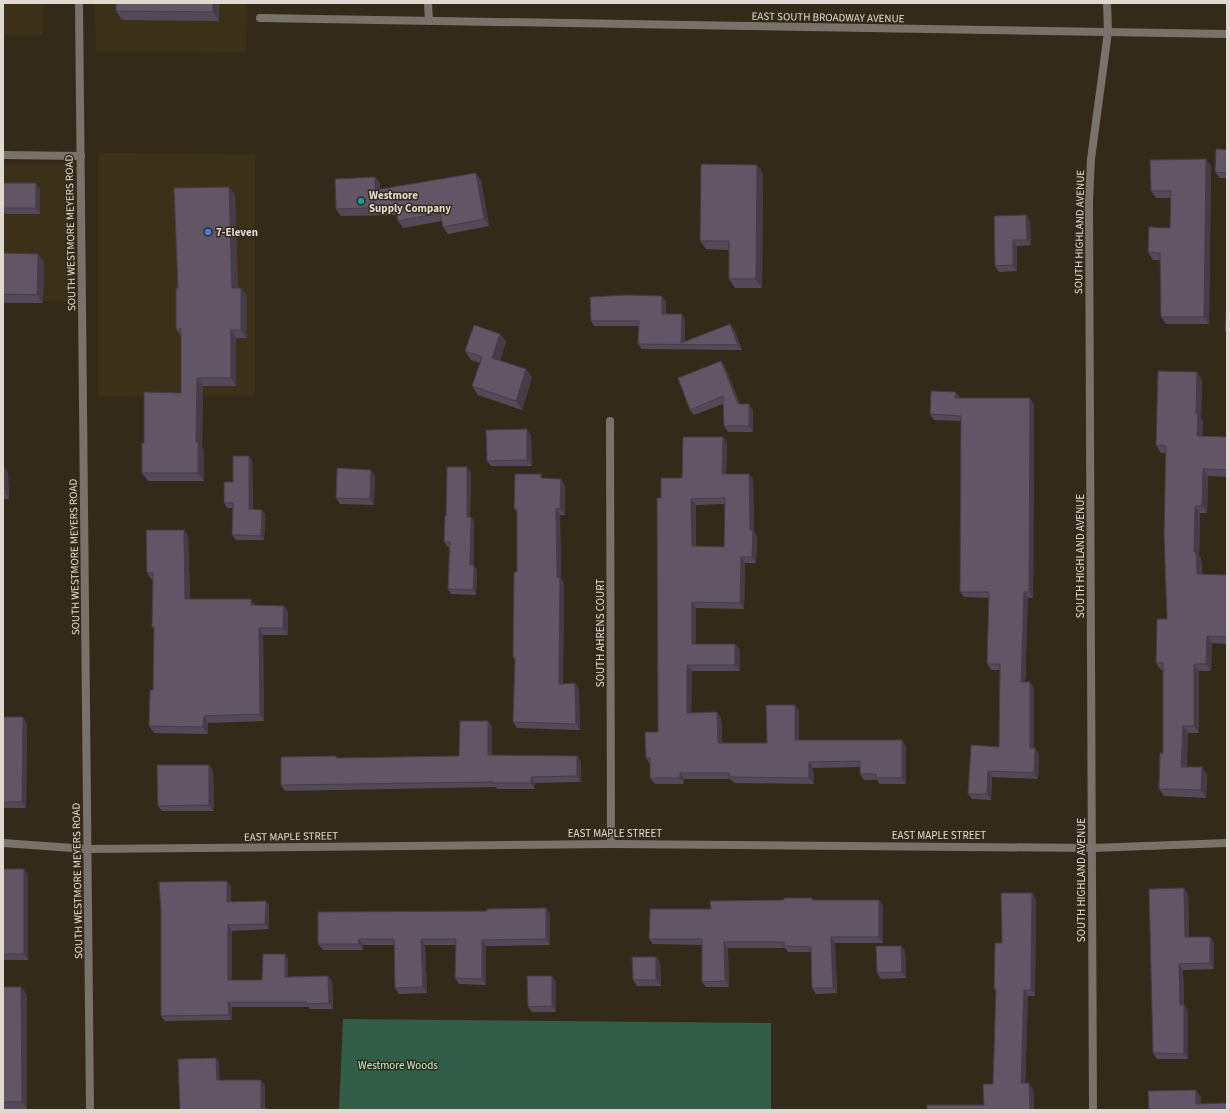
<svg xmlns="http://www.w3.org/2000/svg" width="1230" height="1113" font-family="'Source Sans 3',sans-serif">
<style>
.built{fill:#3d3019}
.green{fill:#325d49}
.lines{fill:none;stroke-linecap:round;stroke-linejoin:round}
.minor{stroke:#79726b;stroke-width:8}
.tertiary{stroke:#79726b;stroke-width:8}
.wall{fill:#544958;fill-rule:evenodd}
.shaded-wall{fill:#453c47}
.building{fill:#625566;stroke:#453c47;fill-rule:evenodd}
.culture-dot{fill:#0f9aa8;stroke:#342a1a;stroke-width:1.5}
.shop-dot{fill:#3f7fe0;stroke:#342a1a;stroke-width:1.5}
.labels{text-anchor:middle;stroke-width:3;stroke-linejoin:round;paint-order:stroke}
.street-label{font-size:11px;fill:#e0d9cf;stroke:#342a1a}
.poi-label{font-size:11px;font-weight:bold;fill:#e0d9cf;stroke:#342a1a;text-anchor:start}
.park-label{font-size:11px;fill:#a9f8d0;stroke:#342a1a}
</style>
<rect width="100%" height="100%" fill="#342a1a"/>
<!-- built -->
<g class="built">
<polygon points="3,3 44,3 43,35 3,35"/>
<polygon points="95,3 247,3 246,53 96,51"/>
<polygon points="98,153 255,154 255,395 98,397"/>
<polygon points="3,164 70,165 73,301 3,302"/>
</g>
<!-- green -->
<polygon class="green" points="343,1019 771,1023 771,1110 339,1110"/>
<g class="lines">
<!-- minor -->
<g class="minor">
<polyline points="428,3 429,21"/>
<polyline points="260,18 1227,34"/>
<polyline points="3,155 81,156"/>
<polyline points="610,421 611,844"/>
<polyline points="3,843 87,849 611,844 1092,848 1227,843"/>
<polyline points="1093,1110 1089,201 1091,159 1108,32 1107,3"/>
</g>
<!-- tertiary -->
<polyline class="tertiary" points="79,3 90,1110"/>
</g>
<!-- wall -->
<g class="wall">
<polygon points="116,3 219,3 219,21 122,20 116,11"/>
<polygon points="1227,150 1227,178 1220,178 1215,172"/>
<polygon points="757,165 763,174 762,288 735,288 729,279 729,250 706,249 700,241"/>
<polygon points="1211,166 1209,324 1166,324 1161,317 1160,260 1153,260 1148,252 1170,228 1171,198 1156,198 1151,191"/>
<polygon points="375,177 380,184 380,189 481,180 489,226 448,234 443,227 442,221 403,228 398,221 397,215 341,216 336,209"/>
<polygon points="3,183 40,189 40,214 3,214"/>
<polygon points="229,187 235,195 238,288 241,288 247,296 247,338 236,338 236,386 203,386 202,448 204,450 204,481 148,481 142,473 144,443 181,393 181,336 176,329 178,288"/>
<polygon points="1026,215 1030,221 1031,245 1017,246 1017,271 999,272 995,266"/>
<polygon points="3,253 44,262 43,303 3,303"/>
<polygon points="666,301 666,314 685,319 685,341 734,329 742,350 642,349 638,344 639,326 594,326 591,321"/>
<polygon points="500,334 506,342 500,361 526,369 532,378 522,410 478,395 472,386 480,363 471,360 465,351"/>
<polygon points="721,361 725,367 740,404 753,410 753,432 728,432 724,426 723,404 694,415 690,410"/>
<polygon points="1202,380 1201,418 1203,421 1202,436 1227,437 1227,477 1208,476 1207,513 1200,513 1199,556 1201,559 1202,574 1227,575 1227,644 1212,643 1211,671 1199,671 1199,733 1188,733 1187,767 1207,775 1206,798 1164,796 1159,789 1163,753 1163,670 1161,670 1156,663 1167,619 1166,453 1161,453 1156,445"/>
<polygon points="956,392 960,398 1034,404 1033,598 1028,598 1025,682 1034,688 1034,748 1035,748 1039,754 1038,779 992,777 991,800 972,799 968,794 999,747 1000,670 991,670 987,664 989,598 964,597 960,592 961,421 934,420 930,414"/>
<polygon points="531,435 532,466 491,466 487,461"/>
<path d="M 723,437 L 727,443 L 726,474 L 749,474 L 753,480 L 754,531 L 757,536 L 756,563 L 745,563 L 744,609 L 696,608 L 696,644 L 735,644 L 740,650 L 740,671 L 692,671 L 691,713 L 717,712 L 721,718 L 722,743 L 767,743 L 795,705 L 799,711 L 799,740 L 902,740 L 906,747 L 906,784 L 880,784 L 877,780 L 864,780 L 860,774 L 860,767 L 813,768 L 814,784 L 734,783 L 730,779 L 684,779 L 684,784 L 655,784 L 650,778 L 650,764 L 646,758 L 658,732 L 661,498 ZM 725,504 L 724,547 L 696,546 L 696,505 Z"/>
<polygon points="252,460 253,509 262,510 265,514 264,540 236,540 232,535 233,508 227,508 224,503 233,482"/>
<polygon points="4,467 8,473 9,499 3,499 3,468"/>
<polygon points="471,472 470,517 471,517 474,522 474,566 477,570 476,595 451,594 448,589 449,547 448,547 444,542 446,516"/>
<polygon points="375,476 374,505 340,504 336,498"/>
<polygon points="544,478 561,479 565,485 565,515 560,515 561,579 564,583 563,684 579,689 580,730 517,728 513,722 515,660 513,657 517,572 517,512 514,509"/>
<polygon points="188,536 190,599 255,605 284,606 288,612 288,635 263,635 264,721 208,723 208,734 154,733 149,726 153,690 154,629 152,627 153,579 152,580 147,573"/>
<polygon points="3,717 27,723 26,808 3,808"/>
<polygon points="488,721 492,727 492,755 577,756 581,762 581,782 535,783 535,789 497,789 496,787 285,791 281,785 336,756 338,758 459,756"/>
<polygon points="209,765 213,771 214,811 162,811 158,806"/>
<polygon points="3,869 24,869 28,875 28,960 3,960"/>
<polygon points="231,886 231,902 266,901 269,906 269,929 232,931 232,980 262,980 288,959 288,977 328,976 332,981 333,1009 310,1009 309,1007 232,1007 232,1020 165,1021 161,1016"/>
<polygon points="1032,893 1036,899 1035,996 1028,996 1025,1083 1033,1089 1034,1110 927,1110 984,1105 993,1084 996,992 994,989 1002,943"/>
<polygon points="1188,894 1189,937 1210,937 1214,943 1214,969 1183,970 1184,1005 1188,1011 1188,1059 1157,1059 1153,1053"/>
<polygon points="814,900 879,900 883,906 883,943 835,943 837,993 816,994 812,988 811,952 788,952 785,948 728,948 729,987 706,987 702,982 702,945 653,944 649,939 711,909"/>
<polygon points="546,908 550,914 550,945 486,946 486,985 459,984 455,978 456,945 425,945 427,993 399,994 395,988 394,945 363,945 363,950 323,950 318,944 487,911"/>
<polygon points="901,946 905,952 906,978 881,979 877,973"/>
<polygon points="656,957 660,962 661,986 637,986 633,980"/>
<polygon points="556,981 556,1012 532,1012 528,1007"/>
<polygon points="3,987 21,987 27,995 27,1110 3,1110"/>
</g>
<!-- shaded-wall -->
<g class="shaded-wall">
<polygon points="213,3 219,3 219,21 213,12"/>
<polygon points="1206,159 1211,166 1209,324 1204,317"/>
<polygon points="757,165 763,174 762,288 756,279"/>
<polygon points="476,173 481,180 489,226 484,219"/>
<polygon points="375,177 380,184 380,197 375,190"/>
<polygon points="36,183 40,189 40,214 36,208"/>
<polygon points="229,187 235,195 238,296 232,288"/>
<polygon points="1026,215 1030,221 1031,245 1027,240"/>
<polygon points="1013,240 1017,246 1017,271 1013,265"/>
<polygon points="38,254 44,262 43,303 37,295"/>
<polygon points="241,288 247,296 247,338 241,330"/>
<polygon points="662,296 666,301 665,319 662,314"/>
<polygon points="682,314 685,319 685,344 681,343"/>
<polygon points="730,324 734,329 742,350 738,345"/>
<polygon points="231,330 236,338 236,386 231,378"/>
<polygon points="500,334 506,342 498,366 492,358"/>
<polygon points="721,361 725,367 742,410 738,404"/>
<polygon points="526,369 532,378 522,410 516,401"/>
<polygon points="1197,372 1202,380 1201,418 1203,421 1202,443 1197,436 1196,414"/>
<polygon points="197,378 203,386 202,448 204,450 204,481 198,473 196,442"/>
<polygon points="956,392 960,398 955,398"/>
<polygon points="1030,398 1034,404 1033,598 1029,592"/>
<polygon points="749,404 753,410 753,432 749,426"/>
<polygon points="527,429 531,435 532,466 527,460"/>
<polygon points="723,437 727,443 726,480 722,474"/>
<polygon points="249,456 252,460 253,514 249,509"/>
<polygon points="4,467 8,473 9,499 5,493"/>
<polygon points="467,467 471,472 470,522 467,517"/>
<polygon points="1203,469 1208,476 1207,513 1202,506"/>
<polygon points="371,470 375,476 374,505 370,499"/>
<polygon points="749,474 753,480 754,531 757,536 756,563 752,557 750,530"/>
<polygon points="561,479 565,485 565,515 560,509"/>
<polygon points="691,499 696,505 696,552 692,546"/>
<polygon points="1195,506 1200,513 1199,556 1201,559 1202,582 1197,574 1194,552"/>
<polygon points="556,509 560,515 561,579 564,583 563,690 559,684"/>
<polygon points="262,510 265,514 264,540 261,536"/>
<polygon points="471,517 474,522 474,566 477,570 476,595 473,590 470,565"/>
<polygon points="184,530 188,536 190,605 185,599"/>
<polygon points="741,557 745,563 744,609 740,603"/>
<polygon points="1024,592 1028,598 1025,688 1021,682"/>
<polygon points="251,599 255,606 251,605"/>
<polygon points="692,602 696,608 696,650 692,644"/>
<polygon points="284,606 288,612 288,635 283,628"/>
<polygon points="259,628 263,635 264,721 260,714"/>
<polygon points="1207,636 1212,643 1211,671 1206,664"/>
<polygon points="735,644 740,650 740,671 735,665"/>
<polygon points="1194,664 1199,671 1199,733 1194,726"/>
<polygon points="687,665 692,671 691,719 687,713"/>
<polygon points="1030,682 1034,688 1034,754 1030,748"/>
<polygon points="575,683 579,689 580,730 576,724"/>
<polygon points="795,705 799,711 799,747 795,740"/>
<polygon points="717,712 721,718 722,749 718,743"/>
<polygon points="204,716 208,723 208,734 203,727"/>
<polygon points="23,717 27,723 26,808 22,802"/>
<polygon points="488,721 492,727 492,761 488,755"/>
<polygon points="1183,726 1188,733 1186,774 1181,767"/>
<polygon points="902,740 906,747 906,784 902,778"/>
<polygon points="1035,748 1039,754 1038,779 1034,773"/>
<polygon points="577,756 581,762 581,782 577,776"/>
<polygon points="809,762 813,768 814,784 809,778"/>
<polygon points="209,765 213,771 214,811 209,805"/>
<polygon points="1202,767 1207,775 1206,798 1201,790"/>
<polygon points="988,771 992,777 991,800 987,794"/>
<polygon points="680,773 684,779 684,784 680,778"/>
<polygon points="531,777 535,783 535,789 531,783"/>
<polygon points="24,869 28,875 28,960 24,954"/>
<polygon points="227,881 231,886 231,908 227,902"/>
<polygon points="1184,888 1188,894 1189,943 1185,937"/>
<polygon points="1032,893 1036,899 1035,996 1031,990"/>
<polygon points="879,900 883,906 883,943 879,937"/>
<polygon points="266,901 269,906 269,929 265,924"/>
<polygon points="546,908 550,914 550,945 546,939"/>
<polygon points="228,925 232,931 232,986 228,980"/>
<polygon points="831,937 835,943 837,993 833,988"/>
<polygon points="1210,937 1214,943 1214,969 1210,963"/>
<polygon points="359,939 363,945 363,950 359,944"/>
<polygon points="421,939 425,945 427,993 423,987"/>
<polygon points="482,940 486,946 486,985 482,979"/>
<polygon points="724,942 728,948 729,987 725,981"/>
<polygon points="901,946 905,952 906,978 902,972"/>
<polygon points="285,954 288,959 288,982 285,977"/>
<polygon points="656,957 660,962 661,986 656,980"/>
<polygon points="1179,964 1183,970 1184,1010 1184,1005 1188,1011 1188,1059 1184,1054 1180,1005"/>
<polygon points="328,976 332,981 333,1009 329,1003"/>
<polygon points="552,976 556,981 556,1012 552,1006"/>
<polygon points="21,987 27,995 27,1110 22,1102"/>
<polygon points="1024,990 1028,996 1025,1089 1021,1083"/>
<polygon points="228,1002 232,1007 232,1020 229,1015"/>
<polygon points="216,1058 219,1063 220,1085 217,1080"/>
<polygon points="261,1080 265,1085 265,1110 261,1108"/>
<polygon points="1029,1083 1033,1089 1034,1110 1030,1110"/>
<polygon points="1196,1090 1201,1097 1201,1110 1196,1104"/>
</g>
<!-- building -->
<g class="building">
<polygon points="116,3 213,3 213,12 116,11"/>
<polygon points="1216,149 1227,150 1227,173 1215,172"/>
<polygon points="1206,159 1204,317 1161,317 1160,253 1148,252 1149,227 1170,228 1171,191 1151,191 1150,160"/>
<polygon points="701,164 757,165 756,279 729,279 729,241 700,241"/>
<polygon points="476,173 484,219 443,227 440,213 398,221 396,207 336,209 335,179 375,177 375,190"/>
<rect x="3" y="183" width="33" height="25"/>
<polygon points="229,187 232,288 241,288 241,330 231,330 231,378 197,378 196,442 198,442 198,473 142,473 142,443 144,443 144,392 181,393 181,329 176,329 176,288 178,288 174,188"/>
<polygon points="1026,215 1027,240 1013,240 1013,265 995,266 994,216"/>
<polygon points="3,253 38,254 37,295 3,294"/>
<polygon points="626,295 662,296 662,314 682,314 681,343 730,324 738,345 638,344 639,321 591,321 590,297"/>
<polygon points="1226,311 1227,311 1227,331 1225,331"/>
<polygon points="474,325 500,334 492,358 526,369 516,401 472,386 482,357 465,351"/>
<polygon points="721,361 738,404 749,404 749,426 724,426 723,396 690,410 678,378"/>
<polygon points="1158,371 1197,372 1196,414 1198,414 1197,436 1227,437 1227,470 1203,469 1202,506 1195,506 1194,552 1196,552 1197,574 1227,575 1227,637 1207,636 1206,664 1194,664 1194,726 1183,726 1181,767 1202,767 1201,790 1159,789 1160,753 1163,753 1163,663 1156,663 1157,619 1167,619 1164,534 1166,446 1156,445"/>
<polygon points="931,391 956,392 955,398 1030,398 1029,592 1024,592 1021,682 1030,682 1030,748 1035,748 1034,773 988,771 987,794 968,794 971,745 999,747 1000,664 987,664 989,592 960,592 961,416 930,414"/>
<polygon points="527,429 527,460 487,461 486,430"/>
<path d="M 683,437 L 723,437 L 722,474 L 749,474 L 750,530 L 753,530 L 752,557 L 741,557 L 740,603 L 692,602 L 692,644 L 735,644 L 735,665 L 687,665 L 687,713 L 717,712 L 718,743 L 767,743 L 766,705 L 795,705 L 795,740 L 902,740 L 902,778 L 876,778 L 876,774 L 860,774 L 860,761 L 809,762 L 809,778 L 729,777 L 729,773 L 680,773 L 680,778 L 650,778 L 650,758 L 646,758 L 645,732 L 658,732 L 657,498 L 661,498 L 661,478 L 682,478 ZM 725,498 L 724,547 L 692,546 L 691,499 Z"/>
<polygon points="233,456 249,456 249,509 262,510 261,536 232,535 233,503 224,503 224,482 233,482"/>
<polygon points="4,467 5,493 3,493 3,468"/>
<polygon points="447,467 467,467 467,517 471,517 470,565 474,565 473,590 448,589 450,542 444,542 445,516 446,516"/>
<polygon points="337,468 371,470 370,499 336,498"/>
<polygon points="515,474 541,474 541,478 561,479 560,509 556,509 557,577 560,577 559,684 575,683 576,724 513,722 515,657 513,657 514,572 517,572 517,509 514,509"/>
<polygon points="146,530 184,530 185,599 251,599 251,605 284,606 283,628 259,628 260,714 204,716 203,727 149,726 150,690 153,690 154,627 152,627 153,573 147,573"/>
<polygon points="3,717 23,717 22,802 3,802"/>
<polygon points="460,721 488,721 488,755 577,756 577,776 531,777 531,783 493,783 493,782 281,785 281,757 336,756 336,758 459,756"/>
<polygon points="157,765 209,765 209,805 158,806"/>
<rect x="3" y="869" width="21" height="85"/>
<polygon points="227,881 227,902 266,901 265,924 228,925 228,980 262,980 263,954 285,954 285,977 328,976 329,1003 307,1004 306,1002 228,1002 229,1015 161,1016 161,912 159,882"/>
<polygon points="1184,888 1185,937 1210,937 1210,963 1179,964 1180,1005 1184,1005 1184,1054 1153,1053 1149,889"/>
<polygon points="1001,893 1032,893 1031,990 1024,990 1021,1083 1029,1083 1030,1110 927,1110 927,1105 984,1105 983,1084 993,1084 996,989 994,989 995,943 1002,943"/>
<polygon points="784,898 812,898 812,900 879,900 879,937 831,937 833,988 812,988 811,947 784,946 784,942 724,942 725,981 702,982 702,939 649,939 650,909 711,909 710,901 784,900"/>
<polygon points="546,908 546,939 482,940 482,979 455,978 456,939 421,939 423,987 395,988 394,939 359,939 359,944 318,944 318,912 487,911 487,909"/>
<polygon points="876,946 901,946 902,972 877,973"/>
<polygon points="632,957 656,957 656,980 633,980"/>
<polygon points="527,976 552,976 552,1006 528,1007"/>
<polygon points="3,987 21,987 22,1102 3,1102"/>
<polygon points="216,1058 217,1080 261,1080 261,1108 266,1108 266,1110 180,1110 178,1059"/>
<polygon points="1196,1090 1196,1104 1227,1103 1227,1110 1149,1110 1148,1091"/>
</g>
<!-- markers -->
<circle class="culture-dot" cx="361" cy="201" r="4"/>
<circle class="shop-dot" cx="208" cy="232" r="4"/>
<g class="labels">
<!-- street labels -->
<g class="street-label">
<text transform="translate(828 17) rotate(1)" y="4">EAST SOUTH BROADWAY AVENUE</text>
<text transform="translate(1079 232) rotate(-89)" y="4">SOUTH HIGHLAND AVENUE</text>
<text transform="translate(70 233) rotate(-91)" y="4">SOUTH WESTMORE MEYERS ROAD</text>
<text transform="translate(1080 556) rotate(-90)" y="4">SOUTH HIGHLAND AVENUE</text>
<text transform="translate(74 557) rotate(-91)" y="4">SOUTH WESTMORE MEYERS ROAD</text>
<text transform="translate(600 633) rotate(-90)" y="4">SOUTH AHRENS COURT</text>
<text x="615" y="837">EAST MAPLE STREET</text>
<text x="939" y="839">EAST MAPLE STREET</text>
<text transform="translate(291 836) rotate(-1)" y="4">EAST MAPLE STREET</text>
<text transform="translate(1081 880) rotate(-90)" y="4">SOUTH HIGHLAND AVENUE</text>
<text transform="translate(77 881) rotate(-91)" y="4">SOUTH WESTMORE MEYERS ROAD</text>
</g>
<!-- poi labels -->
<g class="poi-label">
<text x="369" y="199">Westmore<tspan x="369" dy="13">Supply Company</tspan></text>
<text x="216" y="236">7-Eleven</text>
</g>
<!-- park labels -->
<g class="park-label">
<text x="398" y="1069">Westmore Woods</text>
</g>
</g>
<!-- border -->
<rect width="1230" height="1113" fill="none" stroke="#e0d9cf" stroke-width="8"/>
</svg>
